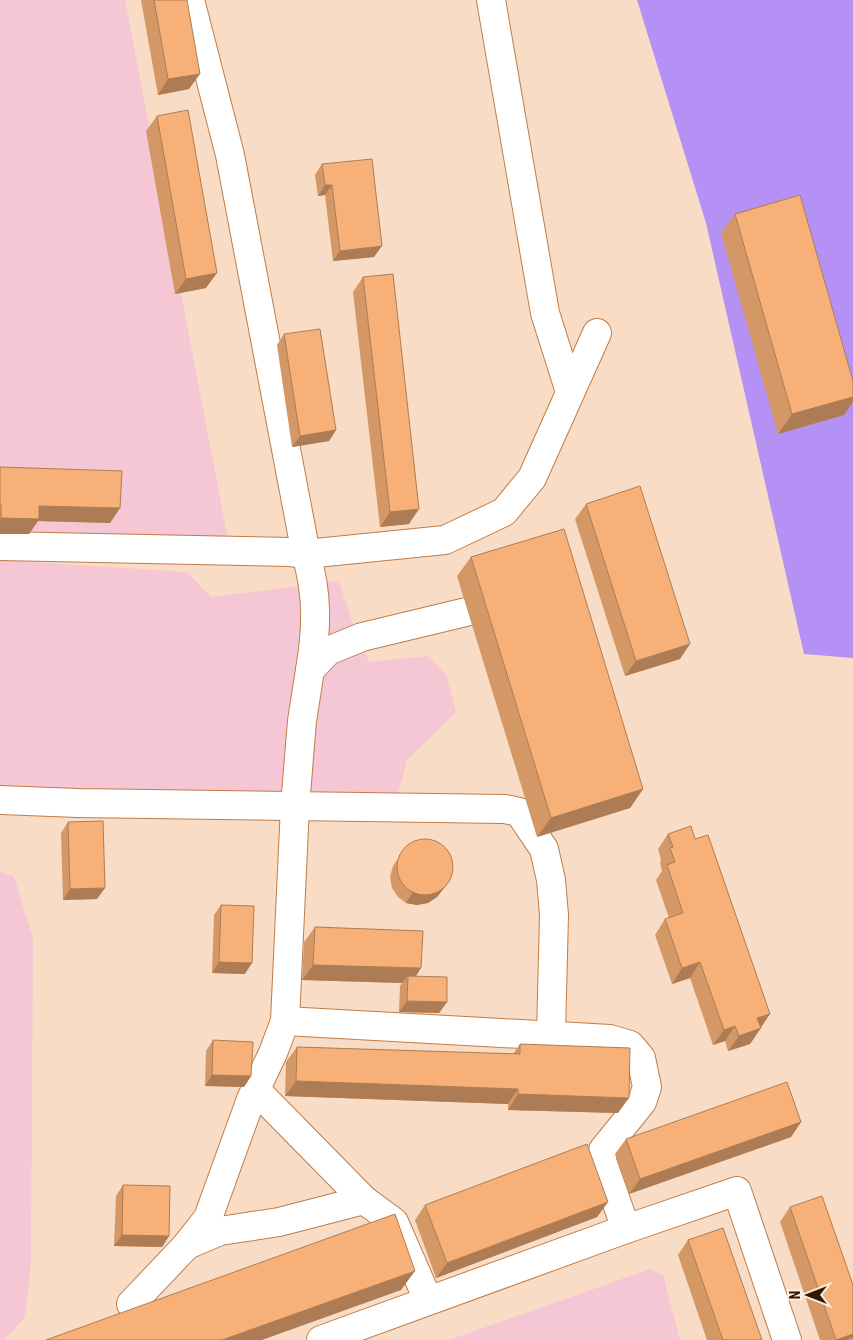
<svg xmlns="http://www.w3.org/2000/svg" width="853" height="1340" font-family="'Roboto Condensed',sans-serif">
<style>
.green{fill:#f5c6d3}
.water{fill:#b591f5}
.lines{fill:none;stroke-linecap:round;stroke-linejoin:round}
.minor-casing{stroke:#c07d45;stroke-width:30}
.minor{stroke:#fff;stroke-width:28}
.wall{fill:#d49867}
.shaded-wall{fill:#ad7c54}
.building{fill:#f7b178;stroke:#ad7c54}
</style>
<rect width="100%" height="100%" fill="#f9dcc6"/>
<!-- green -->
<g class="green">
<polygon points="0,0 125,0 228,540 0,534"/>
<polygon points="0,560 187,572 211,597 339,581 353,625 369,662 427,656 446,674 456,712 407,760 397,798 0,787"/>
<polygon points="0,872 14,877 33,938 31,1262 25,1317 4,1340 0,1340"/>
<polygon points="650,1269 663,1275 680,1340 449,1340"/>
</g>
<!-- water -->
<polygon class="water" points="637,0 853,0 853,658 804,654 706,223"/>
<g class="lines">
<!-- minor casing -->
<g class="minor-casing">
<g id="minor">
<path d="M 190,0 L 230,155 L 306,554 C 318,595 317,628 310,670"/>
<polyline points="491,0 545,313 570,392"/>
<polyline points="0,546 290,552 306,554 445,540 504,512 532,478 597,333"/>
<polyline points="0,800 78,803 505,809 519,812 544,849 551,880 554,915 551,1035"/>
<polyline points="285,1021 610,1039 630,1045 641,1058 647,1087 642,1102 603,1150 602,1161 626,1229"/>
<polyline points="255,1089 364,1200 394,1222 428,1300"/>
<polyline points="187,1245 220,1231 279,1222 364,1200"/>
<polyline points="131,1304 186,1246 208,1218 251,1099 273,1053 285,1021 295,806 302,721 310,670 328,651 362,637 466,612"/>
<polyline points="321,1340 626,1229 737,1191 787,1340"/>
</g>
</g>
<!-- minor -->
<use href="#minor" class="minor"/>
</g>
<!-- wall -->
<g class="wall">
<polygon points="141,0 187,0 189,89 158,95"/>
<polygon points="157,116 206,288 175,294 146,131"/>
<polygon points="322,164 374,257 333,261 325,195 318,196 315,175"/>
<polygon points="735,214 853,381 853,402 844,415 778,434 721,233"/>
<polygon points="363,277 409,524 380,527 353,292"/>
<polygon points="284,334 336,430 329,441 292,447 277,345"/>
<polygon points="0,467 120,508 110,523 38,521 29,534 0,534"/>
<polygon points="586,504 680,659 625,676 575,519"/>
<polygon points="471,557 643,789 630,808 537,837 457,576"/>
<polygon points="68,822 97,899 63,900 61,833"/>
<polygon points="668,834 761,1028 750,1044 728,1051 725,1041 713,1045 690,978 672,984 655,935 665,919 669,918 656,880 662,871 660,863 661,860 658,849"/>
<polygon points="406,847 451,878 437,897 428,903 417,905 406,903 398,897 392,888 390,877 393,866"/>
<polygon points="221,905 245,974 212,973 214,915"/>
<polygon points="315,927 416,976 447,1002 439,1013 399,1012 400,986 402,983 302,980 304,942"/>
<polygon points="213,1040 251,1076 244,1087 205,1086 206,1051"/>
<polygon points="520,1044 618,1113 508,1110 508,1104 285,1096 286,1062 297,1047 513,1054"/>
<polygon points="801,1122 791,1137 629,1194 615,1154 626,1139"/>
<polygon points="123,1185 169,1236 162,1247 114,1246 116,1196"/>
<polygon points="608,1202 597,1217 436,1278 415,1220 425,1205"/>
<polygon points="790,1207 853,1340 820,1340 780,1222"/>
<polygon points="688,1240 762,1340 707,1340 678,1255"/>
</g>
<!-- shaded-wall -->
<g class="shaded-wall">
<polygon points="200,74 189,89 158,95 168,79"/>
<polygon points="325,185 332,185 325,195 318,196"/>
<polygon points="382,246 374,257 333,261 340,251"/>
<polygon points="217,273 206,288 175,294 186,279"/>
<polygon points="853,397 853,402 844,415 778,434 792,414"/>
<polygon points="336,430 329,441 292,447 300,436"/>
<polygon points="39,506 120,508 110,523 38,521 29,534 0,534 0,520 1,518"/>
<polygon points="419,509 409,524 380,527 390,512"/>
<polygon points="690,644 680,659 625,676 636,661"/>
<polygon points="643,789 630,808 537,837 551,818"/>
<polygon points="445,887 437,897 428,903 417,905 406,903 413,892"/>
<polygon points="105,888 97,899 63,900 70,889"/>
<polygon points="219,962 252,963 245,974 212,973"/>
<polygon points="700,962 690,978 672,984 682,968"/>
<polygon points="313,965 421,968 411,984 408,976 402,983 302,980"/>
<polygon points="407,1001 447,1002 439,1013 399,1012"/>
<polygon points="770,1014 750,1044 728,1051 739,1036 757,1018"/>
<polygon points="735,1026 725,1041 713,1045 724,1030"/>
<polygon points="212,1075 251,1076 244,1087 205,1086"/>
<polygon points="296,1081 518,1089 508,1104 285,1096"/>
<polygon points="518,1094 629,1098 618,1113 508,1110"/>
<polygon points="801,1122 791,1137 629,1194 640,1179"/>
<polygon points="608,1202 597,1217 436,1278 447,1263"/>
<polygon points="122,1235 169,1236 162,1247 114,1246"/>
<polygon points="415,1271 401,1290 262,1340 222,1340"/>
<polygon points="853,1334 853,1340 836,1340"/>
</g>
<!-- building -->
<g class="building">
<polygon points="154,0 187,0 200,74 168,79"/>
<polygon points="188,110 217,273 186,279 157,116"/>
<polygon points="372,159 382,246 340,251 332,185 325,185 322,164"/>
<polygon points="800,195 853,381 853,397 792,414 735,214"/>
<polygon points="393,274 419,509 390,512 363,277"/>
<polygon points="320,329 336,430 300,436 284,334"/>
<polygon points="0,467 122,471 120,508 39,506 39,519 1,518 1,504 0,504"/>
<polygon points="640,486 690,644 636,661 586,504"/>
<polygon points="564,529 643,789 551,818 471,557"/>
<polygon points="103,821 105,888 70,889 68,822"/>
<polygon points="691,826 695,839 708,835 770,1014 757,1018 761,1028 739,1036 735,1026 724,1030 700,962 682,968 665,919 683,913 667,865 675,862 670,848 673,847 668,834"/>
<circle cx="425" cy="867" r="28"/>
<polygon points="221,905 254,906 252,963 219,962"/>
<polygon points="315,927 423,931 421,968 313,965"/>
<polygon points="408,976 447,977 447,1002 407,1001"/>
<polygon points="213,1040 253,1042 251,1076 212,1075"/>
<polygon points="520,1044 630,1048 629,1098 518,1094 518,1089 296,1081 297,1047 520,1054"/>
<polygon points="787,1082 801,1122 640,1179 626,1139"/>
<polygon points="587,1144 608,1202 447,1263 425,1205"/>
<polygon points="123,1185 170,1186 169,1236 122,1235"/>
<polygon points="822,1196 853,1285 853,1334 836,1340 790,1207"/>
<polygon points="395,1214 415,1271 222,1340 46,1340"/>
<polygon points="723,1228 762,1340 723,1340 688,1240"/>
<polygon points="853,1337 853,1340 845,1340"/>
</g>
<!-- north arrow -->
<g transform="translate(808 1295) rotate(270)" stroke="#fbece1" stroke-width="4" paint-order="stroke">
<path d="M0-4L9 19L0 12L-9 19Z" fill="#331902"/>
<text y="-8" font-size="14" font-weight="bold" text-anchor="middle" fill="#331902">N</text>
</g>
</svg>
